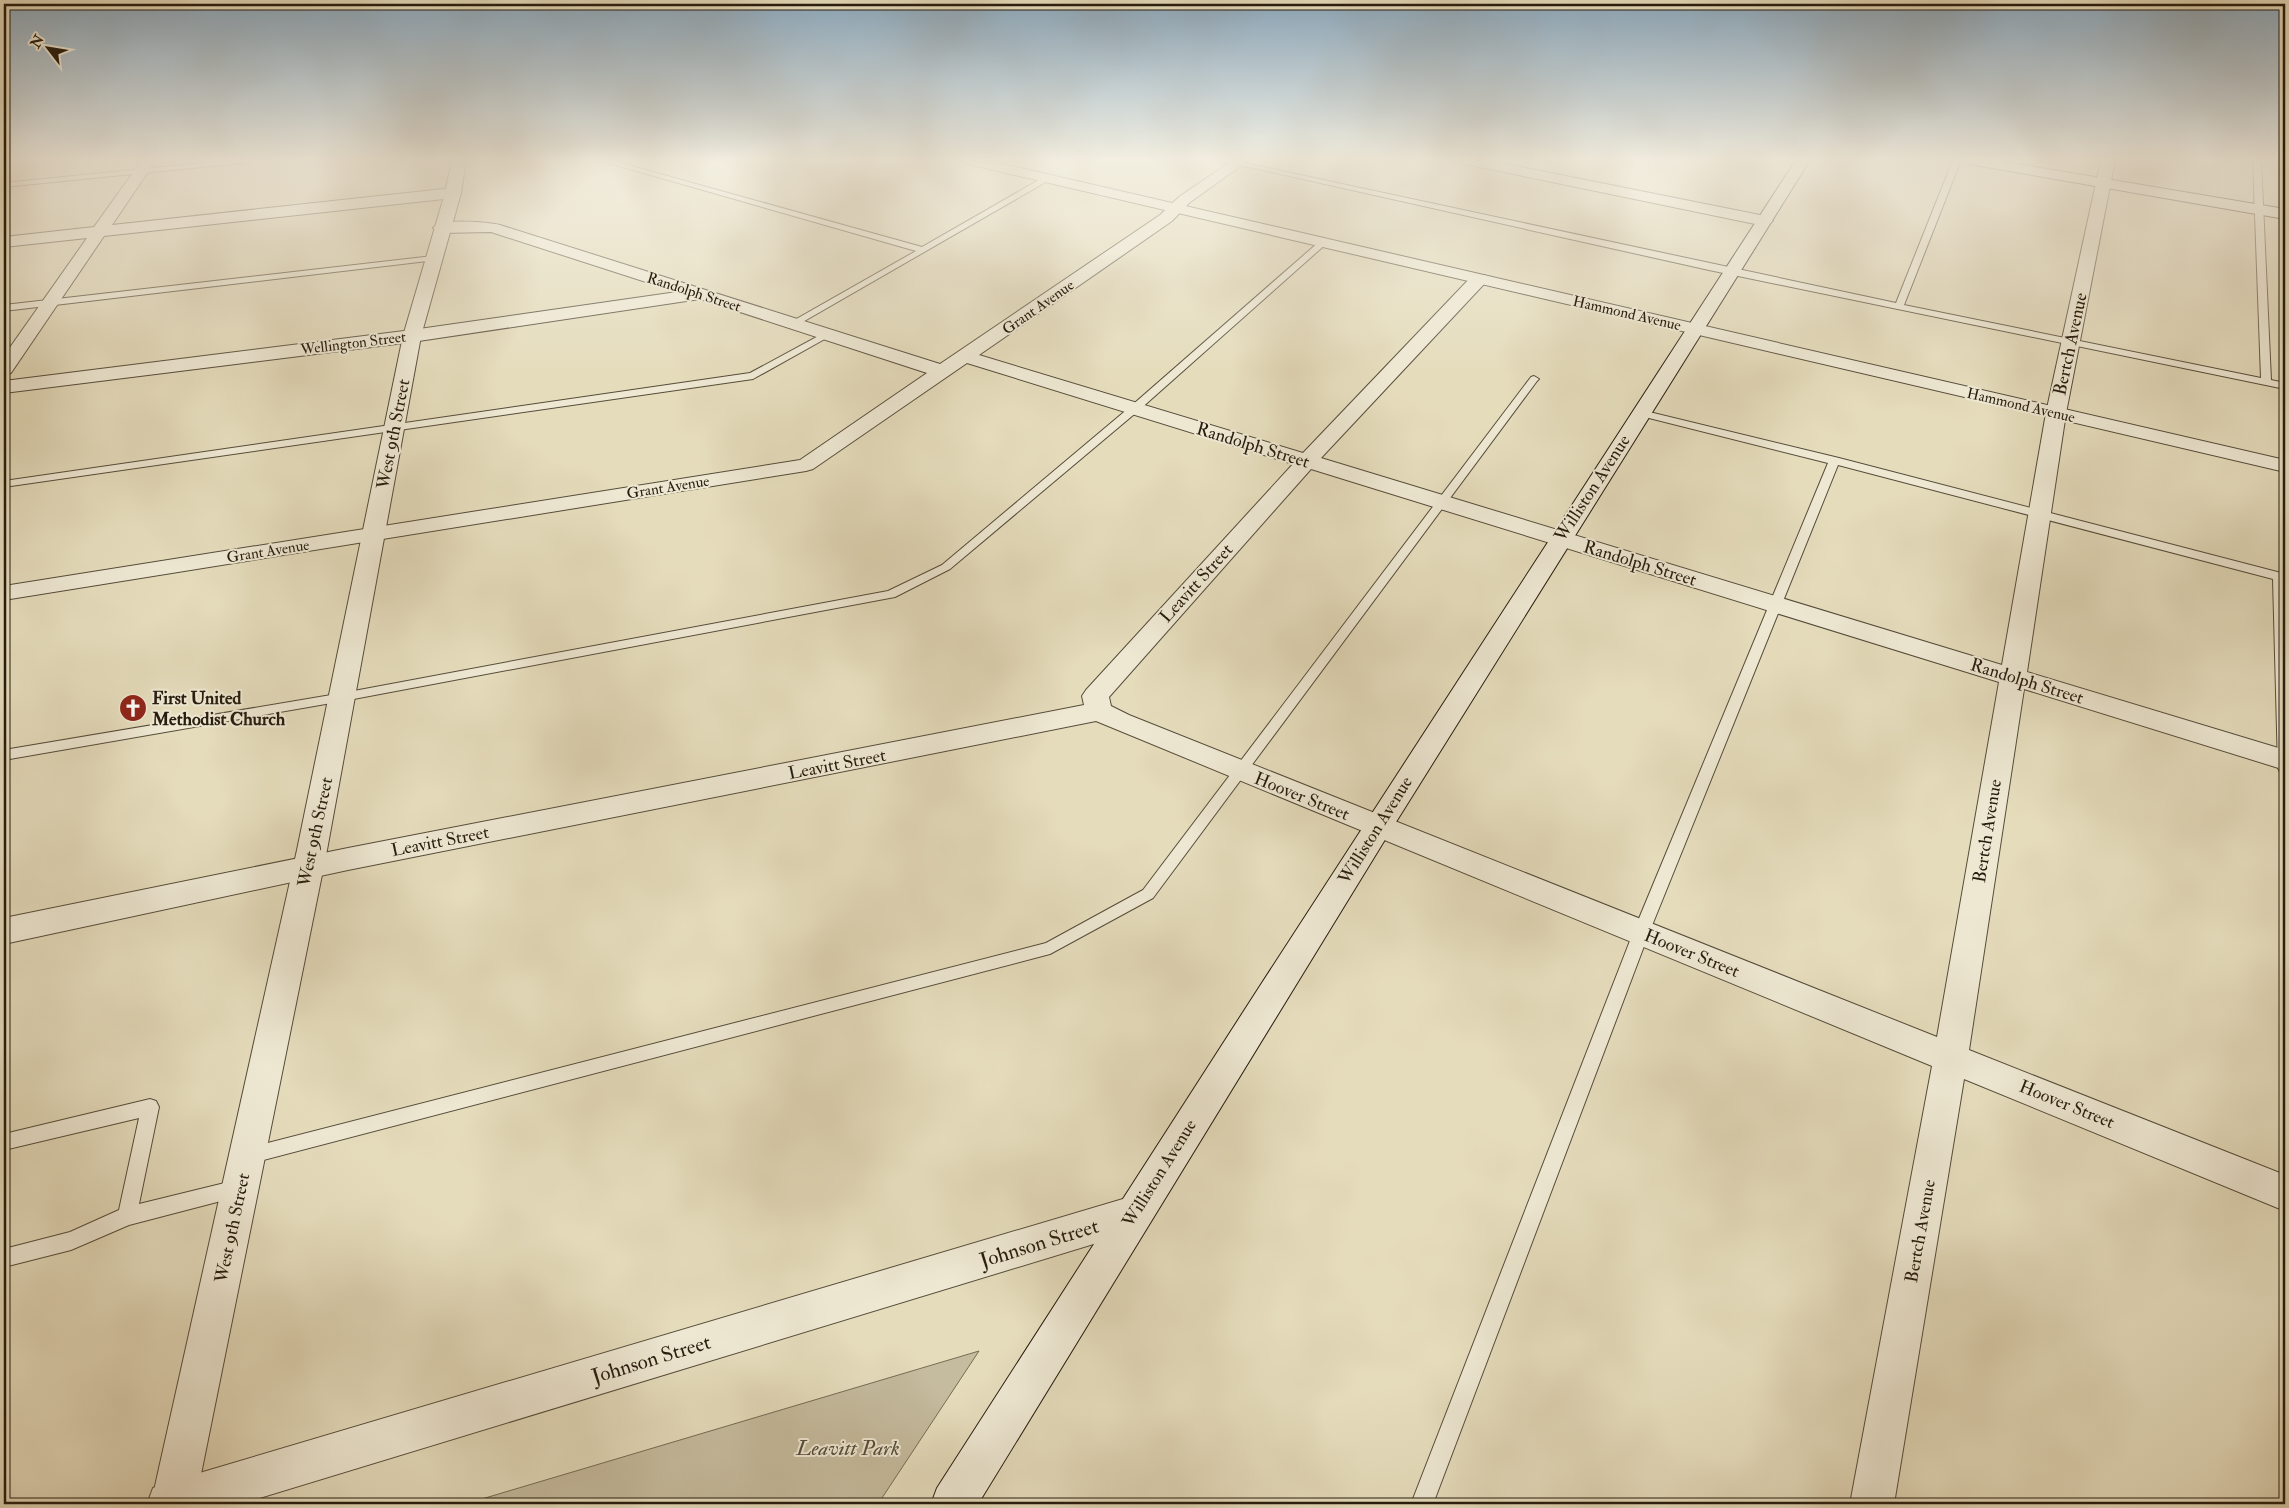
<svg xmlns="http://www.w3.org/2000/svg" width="2289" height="1508" font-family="'IM FELL Double Pica',serif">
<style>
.green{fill:#c5bb9e;stroke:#766c56}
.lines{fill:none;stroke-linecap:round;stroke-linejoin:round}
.service-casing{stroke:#564c3a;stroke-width:2}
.minor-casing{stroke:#564c3a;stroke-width:2}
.tertiary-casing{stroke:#564c3a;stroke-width:2}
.secondary-casing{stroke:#271c0e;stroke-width:2}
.service{fill:#eee8d3;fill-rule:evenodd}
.minor{fill:#eee8d3;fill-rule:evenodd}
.tertiary{fill:#eee8d3;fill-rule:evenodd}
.secondary{fill:#eee8d3;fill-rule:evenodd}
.labels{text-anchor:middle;stroke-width:4;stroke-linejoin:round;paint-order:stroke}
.far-street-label{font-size:15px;fill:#271c0e;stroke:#eee8d3}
.street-label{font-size:18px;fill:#271c0e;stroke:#eee8d3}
.poi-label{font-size:18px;font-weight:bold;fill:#271c0e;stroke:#eee8d3;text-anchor:start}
.near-street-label{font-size:21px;fill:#271c0e;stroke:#eee8d3}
.near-park-label{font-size:21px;font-style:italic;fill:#564c39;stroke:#eee8d3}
</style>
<rect width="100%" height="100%" fill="#e5dcbc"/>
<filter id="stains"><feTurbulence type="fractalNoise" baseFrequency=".004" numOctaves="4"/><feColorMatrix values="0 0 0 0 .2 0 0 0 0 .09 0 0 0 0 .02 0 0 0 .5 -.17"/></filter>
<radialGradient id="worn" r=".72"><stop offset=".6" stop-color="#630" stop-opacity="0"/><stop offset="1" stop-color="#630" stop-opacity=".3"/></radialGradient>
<!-- green -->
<polygon class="green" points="979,1351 878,1504 465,1504"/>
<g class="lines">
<!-- service casing -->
<g class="service-casing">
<g id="service">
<polygon points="231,160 255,160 251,162 4,187 4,183"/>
<polygon points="598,160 610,160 922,247 1044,177 1051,179 794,327 791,326 791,322 916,251"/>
<polygon points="1217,160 1230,160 1896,303 1953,160 1961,160 1904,305 2261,378 2253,160 2261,160 2271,380 2285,383 2285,389 1709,270"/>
<polygon points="1320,241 1327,243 1138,411 950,569 895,597 343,701 4,760 4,750 343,693 888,591 942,565 1130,407"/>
<polygon points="433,256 436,256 436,260 4,311 4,305"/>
<polygon points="824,333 832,335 753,379 4,487 4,481 750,373"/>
<polygon points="1534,376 1539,379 1537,381 1153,898 1050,954 248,1164 242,1162 239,1156 242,1150 248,1148 1046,943 1143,890 1531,377"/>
<polygon points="1641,410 1839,458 2285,574 2285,773 2280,772 2278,768 2273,579 1838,465 1649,933 1433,1504 1411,1504 1633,933 1828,463 1637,415 1636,413"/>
<polygon points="150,1099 156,1101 159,1107 139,1204 237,1180 244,1183 246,1189 244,1195 129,1225 71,1250 4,1267 4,1249 70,1232 119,1210 139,1118 4,1150 4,1134"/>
</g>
</g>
<!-- minor casing -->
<g class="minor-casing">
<g id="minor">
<polygon points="142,160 156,160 112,225 453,188 461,193 453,198 104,236 11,373 4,375 4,356 87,238 4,247 4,237 94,227"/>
<path d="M 1233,160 L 1249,160 L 1189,203 L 1172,221 L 979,355 L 1303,453 L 1473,275 L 1485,275 L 1488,279 L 1485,283 L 1321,458 L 2002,665 L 2046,413 L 2101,160 L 2115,160 L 2066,413 L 2027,672 L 2285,750 L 2285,770 L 2024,689 L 1969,1050 L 2285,1175 L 2285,1211 L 1964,1079 L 1894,1504 L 1850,1504 L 1932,1066 L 1096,721 L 348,870 L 4,944 L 4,918 L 348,848 L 1084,705 L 1082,696 L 1086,690 L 1293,464 L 967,363 L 813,469 L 806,471 L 4,600 L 4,586 L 800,460 L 927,373 L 700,299 L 412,342 L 4,393 L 4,381 L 412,330 L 677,292 L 491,232 L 441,233 L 433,228 C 440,218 488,222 500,225 L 940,364 L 1160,215 L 1179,197 ZM 1311,469 L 1999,682 L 1937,1037 L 1129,715 L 1111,706 L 1109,697 Z"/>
<polygon points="1458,160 1486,160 1765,216 1773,221 1765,226 1465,164"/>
<polygon points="1133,1196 1146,1201 1152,1214 1146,1227 1133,1232 240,1504 147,1504 153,1488 169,1482"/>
</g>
</g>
<!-- tertiary casing -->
<g class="tertiary-casing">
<g id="tertiary">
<polygon points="452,160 466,160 461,193 421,336 327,850 195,1504 151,1504 297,850 403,336 445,193"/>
<polygon points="961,160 986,160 2285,460 2285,472 968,164"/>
</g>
</g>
<!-- secondary casing -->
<g class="secondary-casing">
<g id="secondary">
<polygon points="1796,160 1810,160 1386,838 978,1504 931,1504 937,1488 1258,989"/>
<polygon points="1962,160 1994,160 2285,209 2285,219 1969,164"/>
</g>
</g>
<!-- service -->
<use href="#service" class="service"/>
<!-- minor -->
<use href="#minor" class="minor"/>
<!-- tertiary -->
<use href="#tertiary" class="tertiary"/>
<!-- secondary -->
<use href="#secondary" class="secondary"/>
</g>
<!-- sky -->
<linearGradient id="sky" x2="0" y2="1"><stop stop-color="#8daabf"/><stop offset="0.43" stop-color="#f3efe1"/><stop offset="1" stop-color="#f3efe1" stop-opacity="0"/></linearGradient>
<rect width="2289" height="371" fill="url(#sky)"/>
<!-- icons -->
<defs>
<g id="church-disc" transform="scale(1.4375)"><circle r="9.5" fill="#8f2418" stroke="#eee8d3"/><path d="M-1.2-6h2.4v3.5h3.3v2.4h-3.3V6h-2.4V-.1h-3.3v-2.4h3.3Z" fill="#fff"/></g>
</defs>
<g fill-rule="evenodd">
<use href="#church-disc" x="133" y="708"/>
</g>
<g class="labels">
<!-- far-street labels -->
<g class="far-street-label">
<text transform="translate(694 292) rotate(18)" y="5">Randolph Street</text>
<text transform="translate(1038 307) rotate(-35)" y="5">Grant Avenue</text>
<text transform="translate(1627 313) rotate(13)" y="5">Hammond Avenue</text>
<text transform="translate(353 343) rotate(-7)" y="5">Wellington Street</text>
<text transform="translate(2021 405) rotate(13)" y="5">Hammond Avenue</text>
<text transform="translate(668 487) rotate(-9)" y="5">Grant Avenue</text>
<text transform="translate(268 551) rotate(-9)" y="5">Grant Avenue</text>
</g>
<!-- street labels -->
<g class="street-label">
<text transform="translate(2070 344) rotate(-78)" y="6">Bertch Avenue</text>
<text transform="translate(393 434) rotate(-79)" y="6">West 9th Street</text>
<text transform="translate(1253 445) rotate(17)" y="6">Randolph Street</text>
<text transform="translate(1592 488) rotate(-57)" y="6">Williston Avenue</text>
<text transform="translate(1640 563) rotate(17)" y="6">Randolph Street</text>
<text transform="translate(1196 583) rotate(-48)" y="6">Leavitt Street</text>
<text transform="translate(2027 681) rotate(17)" y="6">Randolph Street</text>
<text transform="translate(837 764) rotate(-11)" y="6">Leavitt Street</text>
<text transform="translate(1302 796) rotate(22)" y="6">Hoover Street</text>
<text transform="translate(1375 830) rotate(-58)" y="6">Williston Avenue</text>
<text transform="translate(1987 831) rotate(-81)" y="6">Bertch Avenue</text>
<text transform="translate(315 832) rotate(-78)" y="6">West 9th Street</text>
<text transform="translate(440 841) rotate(-11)" y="6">Leavitt Street</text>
<text transform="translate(1692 953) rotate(22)" y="6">Hoover Street</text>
<text transform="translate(2067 1104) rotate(22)" y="6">Hoover Street</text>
<text transform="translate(1159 1173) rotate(-58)" y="6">Williston Avenue</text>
<text transform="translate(232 1228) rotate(-78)" y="6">West 9th Street</text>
<text transform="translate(1920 1231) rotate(-80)" y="6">Bertch Avenue</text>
</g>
<!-- poi labels -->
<g class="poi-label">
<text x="152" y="704">First United<tspan x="152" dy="21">Methodist Church</tspan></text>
</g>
<!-- near-street labels -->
<g class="near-street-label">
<text transform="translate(1039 1243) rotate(-17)" y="7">Johnson Street</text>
<text transform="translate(651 1359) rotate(-17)" y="7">Johnson Street</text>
</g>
<!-- near-park labels -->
<g class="near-park-label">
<text x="848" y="1455">Leavitt Park</text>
</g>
</g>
<!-- margin -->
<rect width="2289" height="1508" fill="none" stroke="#e5dcbc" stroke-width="20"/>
<rect x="5" y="5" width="2279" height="1498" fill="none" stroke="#271c0e" stroke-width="2.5"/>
<rect x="10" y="10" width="2269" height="1488" fill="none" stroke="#271c0e"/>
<!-- north arrow -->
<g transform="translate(48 48) rotate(301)" stroke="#eee8d3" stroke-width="4" paint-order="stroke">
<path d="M0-4L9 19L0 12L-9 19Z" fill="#271c0e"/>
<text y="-8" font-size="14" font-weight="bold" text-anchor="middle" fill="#271c0e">N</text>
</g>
<rect width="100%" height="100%" filter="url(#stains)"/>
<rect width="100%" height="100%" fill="url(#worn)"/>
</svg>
